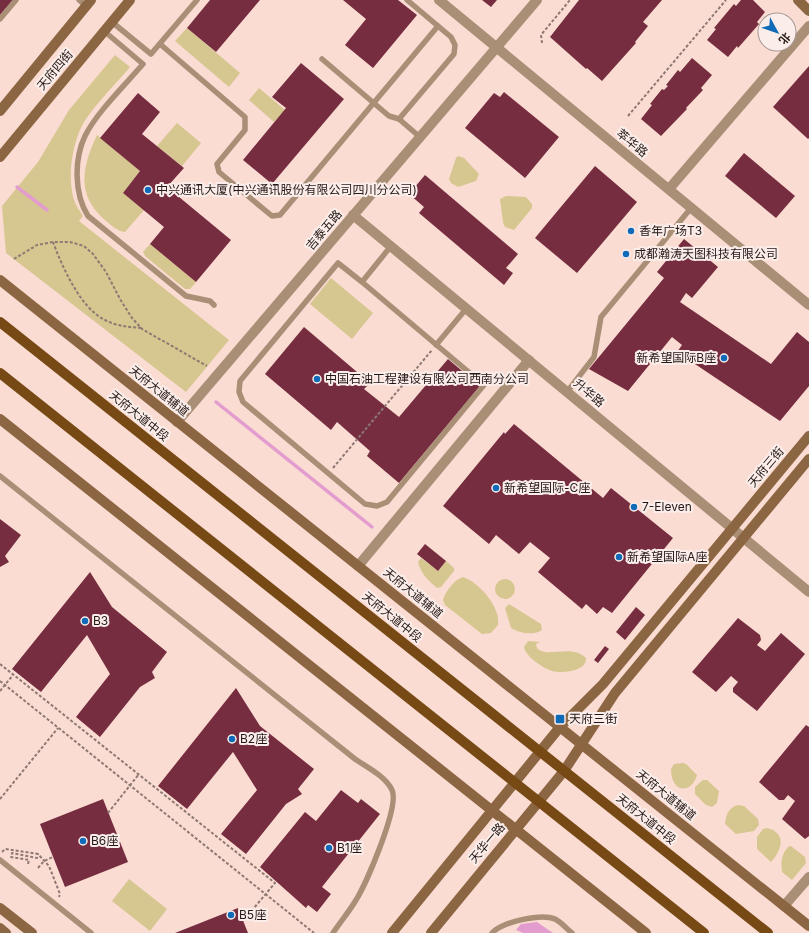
<svg xmlns="http://www.w3.org/2000/svg" width="809" height="933" font-family="Inter,'Noto Sans SC',sans-serif">
<style>
.green{fill:#d6c68f}
.water{fill:#e29dce}
.lines{fill:none;stroke-linecap:round;stroke-linejoin:round}
.stream{stroke:#e29dce;stroke-width:3.5}
.building{fill:#762d40}
.path{stroke:#8e7973;stroke-width:2;stroke-dasharray:3 2;stroke-linecap:butt}
.lane{stroke:#aa8f77;stroke-width:5.5}
.street{stroke:#aa8f77;stroke-width:10}
.secondary{stroke:#8c6642;stroke-width:10}
.primary{stroke:#764915;stroke-width:10}
.poi-dot{fill:#0f6bb8;stroke:#fbeeea;stroke-width:1.5}
.labels{text-anchor:middle;stroke-width:4;stroke-linejoin:round;paint-order:stroke}
.street-label{font-size:12px;fill:#231815;stroke:#fbeeea}
.poi-label{font-size:12px;fill:#231815;stroke:#fbeeea;text-anchor:start}
</style>
<rect width="100%" height="100%" fill="#fbdcd3"/>
<!-- green -->
<g class="green">
<polygon points="187,28 240,73 229,87 175,41"/>
<path d="M 115,55 L 130,67 C 116,84 96,103 84,122 C 72,143 67,177 74,200 C 76,206 80,211 83,216 L 79,221 L 229,340 L 186,392 L 6,253 L 2,206 L 38,162 L 69,110 Z"/>
<polygon points="259,88 285,110 274,122 249,100"/>
<polygon points="177,123 201,143 182,166 157,146"/>
<path d="M 97,135 L 140,171 L 123,193 L 144,210 L 125,232 C 117,231 111,225 105,220 C 76,195 82,167 97,135 Z"/>
<polygon points="458,156 464,158 479,174 476,181 458,187 451,183 449,179 456,158"/>
<polygon points="506,196 526,197 532,204 532,208 514,230 505,227 503,222 500,199"/>
<polygon points="150,244 196,282 190,289 185,289 145,256 143,252"/>
<polygon points="331,278 373,313 352,339 310,304"/>
<path d="M 421,558 L 438,571 L 446,561 L 454,568 L 454,571 L 441,587 L 437,588 C 428,580 421,574 418,562 Z"/>
<path d="M 463,577 C 479,582 501,608 498,625 L 491,633 L 482,634 L 445,605 L 443,600 C 445,592 455,579 463,577 Z"/>
<circle cx="505" cy="589" r="10"/>
<path d="M 509,604 L 541,624 L 542,630 C 534,636 519,633 511,628 L 505,608 Z"/>
<path d="M 528,641 L 540,642 L 536,644 L 537,648 C 547,659 571,643 586,658 C 587,671 563,674 552,671 C 543,668 526,657 524,647 Z"/>
<path d="M 683,763 L 686,764 L 697,775 C 692,794 671,794 671,769 L 674,764 Z"/>
<polygon points="703,780 707,780 719,791 717,803 712,807 706,805 695,794 695,787"/>
<path d="M 738,805 L 744,806 L 758,819 L 759,825 L 754,831 L 736,834 L 725,824 C 726,815 728,808 738,805 Z"/>
<path d="M 767,828 C 787,833 782,850 771,862 L 757,849 L 757,837 L 763,829 Z"/>
<path d="M 791,846 L 805,857 L 806,863 L 792,880 L 782,872 C 781,861 781,855 788,847 Z"/>
<polygon points="129,879 167,909 150,931 112,901"/>
</g>
<!-- water -->
<polygon class="water" points="537,922 553,933 523,933 516,930 521,924"/>
<g class="lines">
<!-- stream -->
<g class="stream">
<polyline points="17,187 47,210"/>
<polyline points="216,402 372,527"/>
</g>
</g>
<!-- building -->
<g class="building">
<polygon points="0,0 13,0 0,15"/>
<polygon points="210,0 260,0 216,52 187,28"/>
<polygon points="343,0 398,0 417,15 373,68 345,45 366,19"/>
<polygon points="482,0 497,0 491,7"/>
<polygon points="579,0 662,0 643,22 648,26 635,42 636,43 602,81 587,68 586,69 550,37"/>
<polygon points="741,0 753,0 765,12 757,22 759,24 738,48 737,46 728,57 707,40 716,29 714,28 734,4 736,6"/>
<polygon points="692,58 712,75 701,88 703,90 686,108 687,109 661,136 641,119 652,105 650,104 662,89 664,90 668,86 666,85 678,70 680,72"/>
<polygon points="301,63 344,99 272,184 243,160 286,108 272,97"/>
<polygon points="809,66 809,138 808,139 773,107"/>
<polygon points="504,92 559,137 525,178 465,128 494,93 500,97"/>
<polygon points="138,93 160,112 142,134 184,168 167,187 231,240 196,282 150,244 164,227 123,193 140,171 100,138"/>
<polygon points="744,153 795,196 776,218 725,176"/>
<polygon points="595,166 637,202 577,273 535,238"/>
<polygon points="425,175 518,254 506,268 513,273 504,285 419,213 424,207 409,194"/>
<polygon points="684,239 718,267 692,298 686,293 680,302 771,364 797,332 809,342 809,386 780,421 677,352 682,345 672,337 628,391 589,369 664,278 657,272"/>
<polygon points="304,327 370,383 364,389 399,417 448,359 480,386 399,483 367,456 370,451 337,422 331,430 265,374"/>
<polygon points="514,424 603,498 611,488 673,538 612,613 603,607 597,614 586,604 582,609 538,572 550,558 530,542 519,554 496,535 489,544 443,506 504,432 505,434"/>
<polygon points="0,519 21,535 5,556 9,562 0,567"/>
<polygon points="425,544 446,561 438,571 417,554"/>
<polygon points="90,572 112,607 167,652 152,672 155,678 140,687 100,737 76,717 110,674 87,635 41,692 12,669"/>
<polygon points="636,607 645,615 625,640 616,632"/>
<polygon points="738,618 760,635 761,640 757,645 765,651 781,633 805,654 757,711 733,692 733,688 738,682 731,676 716,692 692,672"/>
<polygon points="605,646 609,649 598,663 594,660"/>
<polygon points="236,688 260,726 314,769 298,789 302,794 286,804 246,854 221,834 257,790 233,752 187,809 158,786"/>
<polygon points="806,725 809,727 809,836 805,839 782,819 795,801 788,795 784,800 779,800 759,782"/>
<polygon points="341,790 358,803 361,799 380,814 322,887 331,894 317,912 308,905 306,908 260,867 305,812 316,821"/>
<polygon points="103,799 128,862 65,887 40,824"/>
<polygon points="238,908 248,933 175,933"/>
</g>
<g class="lines">
<!-- path -->
<g class="path">
<polyline points="542,43 541,35 570,0"/>
<polyline points="628,116 726,0"/>
<path d="M 53,242 C 62,266 80,308 105,320 C 116,326 128,327 141,328"/>
<polyline points="14,259 37,245 53,242 70,242 84,246 93,254 106,272 120,299 132,318 142,329 207,366"/>
<polyline points="333,468 432,350"/>
<polyline points="0,664 275,883 243,921"/>
<polyline points="0,681 314,933"/>
<polyline points="0,691 13,675"/>
<polyline points="0,799 58,728"/>
<polyline points="108,813 139,774"/>
<polyline points="2,852 5,849 38,854 49,866 60,894 59,897"/>
<polyline points="28,864 29,860 11,857 12,853 37,858 38,854"/>
<polyline points="38,868 44,861 53,857"/>
</g>
<!-- lane -->
<g class="lane">
<polyline points="79,0 86,6"/>
<polyline points="407,0 451,37 455,45 454,54 399,119 421,138"/>
<polyline points="0,19 16,0"/>
<polyline points="112,22 151,54 197,0"/>
<path d="M 104,31 L 143,64 C 125,85 97,112 85,136 C 74,159 74,194 88,216 L 186,296 L 210,301 L 214,305"/>
<polyline points="160,44 245,117 245,130 217,164 219,172 272,216 280,215 438,26"/>
<polyline points="322,59 389,116 399,119"/>
<polyline points="362,282 484,385 387,502 377,506 365,504 243,402 239,392 240,381 338,263 362,282 391,246"/>
<polyline points="436,345 466,309"/>
<polyline points="567,392 594,357 601,317 691,208"/>
<path d="M 0,476 L 355,759 C 368,768 385,776 392,790 C 400,806 366,884 356,900 C 349,912 340,922 333,933"/>
<polyline points="0,860 91,933"/>
<path d="M 492,933 C 502,922 541,913 555,919 C 561,922 567,929 572,933"/>
</g>
<!-- street -->
<g class="street">
<polyline points="439,0 809,305"/>
<polyline points="669,189 809,26"/>
<polyline points="353,215 809,592"/>
<polyline points="177,422 537,0"/>
<polyline points="358,566 529,360"/>
<polyline points="784,906 809,877"/>
</g>
<!-- secondary -->
<g class="secondary">
<polyline points="798,0 809,11"/>
<polyline points="0,111 91,0"/>
<polyline points="0,157 130,0"/>
<polyline points="0,280 809,926"/>
<polyline points="0,419 646,933"/>
<polyline points="0,908 32,933"/>
<polyline points="0,928 6,933"/>
<polyline points="392,933 560,727 603,684 809,436"/>
<polyline points="431,933 564,771 615,693 809,459"/>
</g>
<!-- primary -->
<g class="primary">
<polyline points="0,322 768,933"/>
<polyline points="0,373 704,933"/>
</g>
</g>
<!-- markers -->
<g class="poi-dot">
<circle cx="148" cy="190" r="4"/>
<circle cx="631" cy="231" r="4"/>
<circle cx="626" cy="254" r="4"/>
<circle cx="724" cy="358" r="4"/>
<circle cx="317" cy="379" r="4"/>
<circle cx="496" cy="488" r="4"/>
<circle cx="634" cy="507" r="4"/>
<circle cx="619" cy="557" r="4"/>
<circle cx="85" cy="621" r="4"/>
<rect x="555" y="714" width="10" height="10" rx="2"/>
<circle cx="232" cy="739" r="4"/>
<circle cx="83" cy="841" r="4"/>
<circle cx="329" cy="848" r="4"/>
<circle cx="231" cy="915" r="4"/>
</g>
<g class="labels">
<!-- street labels -->
<g class="street-label">
<text transform="translate(55 70) rotate(-50)" y="4">天府四街</text>
<text transform="translate(632 143) rotate(39)" y="4">萃华路</text>
<text transform="translate(324 230) rotate(-50)" y="4">吉泰五路</text>
<text transform="translate(159 391) rotate(39)" y="4">天府大道辅道</text>
<text transform="translate(589 393) rotate(40)" y="4">升华路</text>
<text transform="translate(139 416) rotate(39)" y="4">天府大道中段</text>
<text transform="translate(766 467) rotate(-50)" y="4">天府三街</text>
<text transform="translate(413 593) rotate(39)" y="4">天府大道辅道</text>
<text transform="translate(392 617) rotate(39)" y="4">天府大道中段</text>
<text transform="translate(666 795) rotate(39)" y="4">天府大道辅道</text>
<text transform="translate(646 819) rotate(39)" y="4">天府大道中段</text>
<text transform="translate(487 843) rotate(-50)" y="4">天华一路</text>
</g>
<!-- poi labels -->
<g class="poi-label">
<text x="156" y="194">中兴通讯大厦(中兴通讯股份有限公司四川分公司)</text>
<text x="639" y="235">香年广场T3</text>
<text x="634" y="258">成都瀚涛天图科技有限公司</text>
<text x="716" y="362" text-anchor="end">新希望国际B座</text>
<text x="325" y="383">中国石油工程建设有限公司西南分公司</text>
<text x="504" y="492">新希望国际-C座</text>
<text x="642" y="511">7-Eleven</text>
<text x="627" y="561">新希望国际A座</text>
<text x="93" y="625">B3</text>
<text x="569" y="723">天府三街</text>
<text x="240" y="743">B2座</text>
<text x="91" y="845">B6座</text>
<text x="337" y="852">B1座</text>
<text x="239" y="919">B5座</text>
</g>
</g>
<!-- north arrow -->
<g transform="translate(777 32) rotate(130)"><circle r="19" fill="#fbeeea" stroke="#a59895"/>
<path d="M0-3L7 15L0 10L-7 15Z" fill="#0f6bb8"/>
<text y="-6" font-size="11" font-weight="bold" text-anchor="middle" fill="#231815">北</text>
</g>
</svg>
